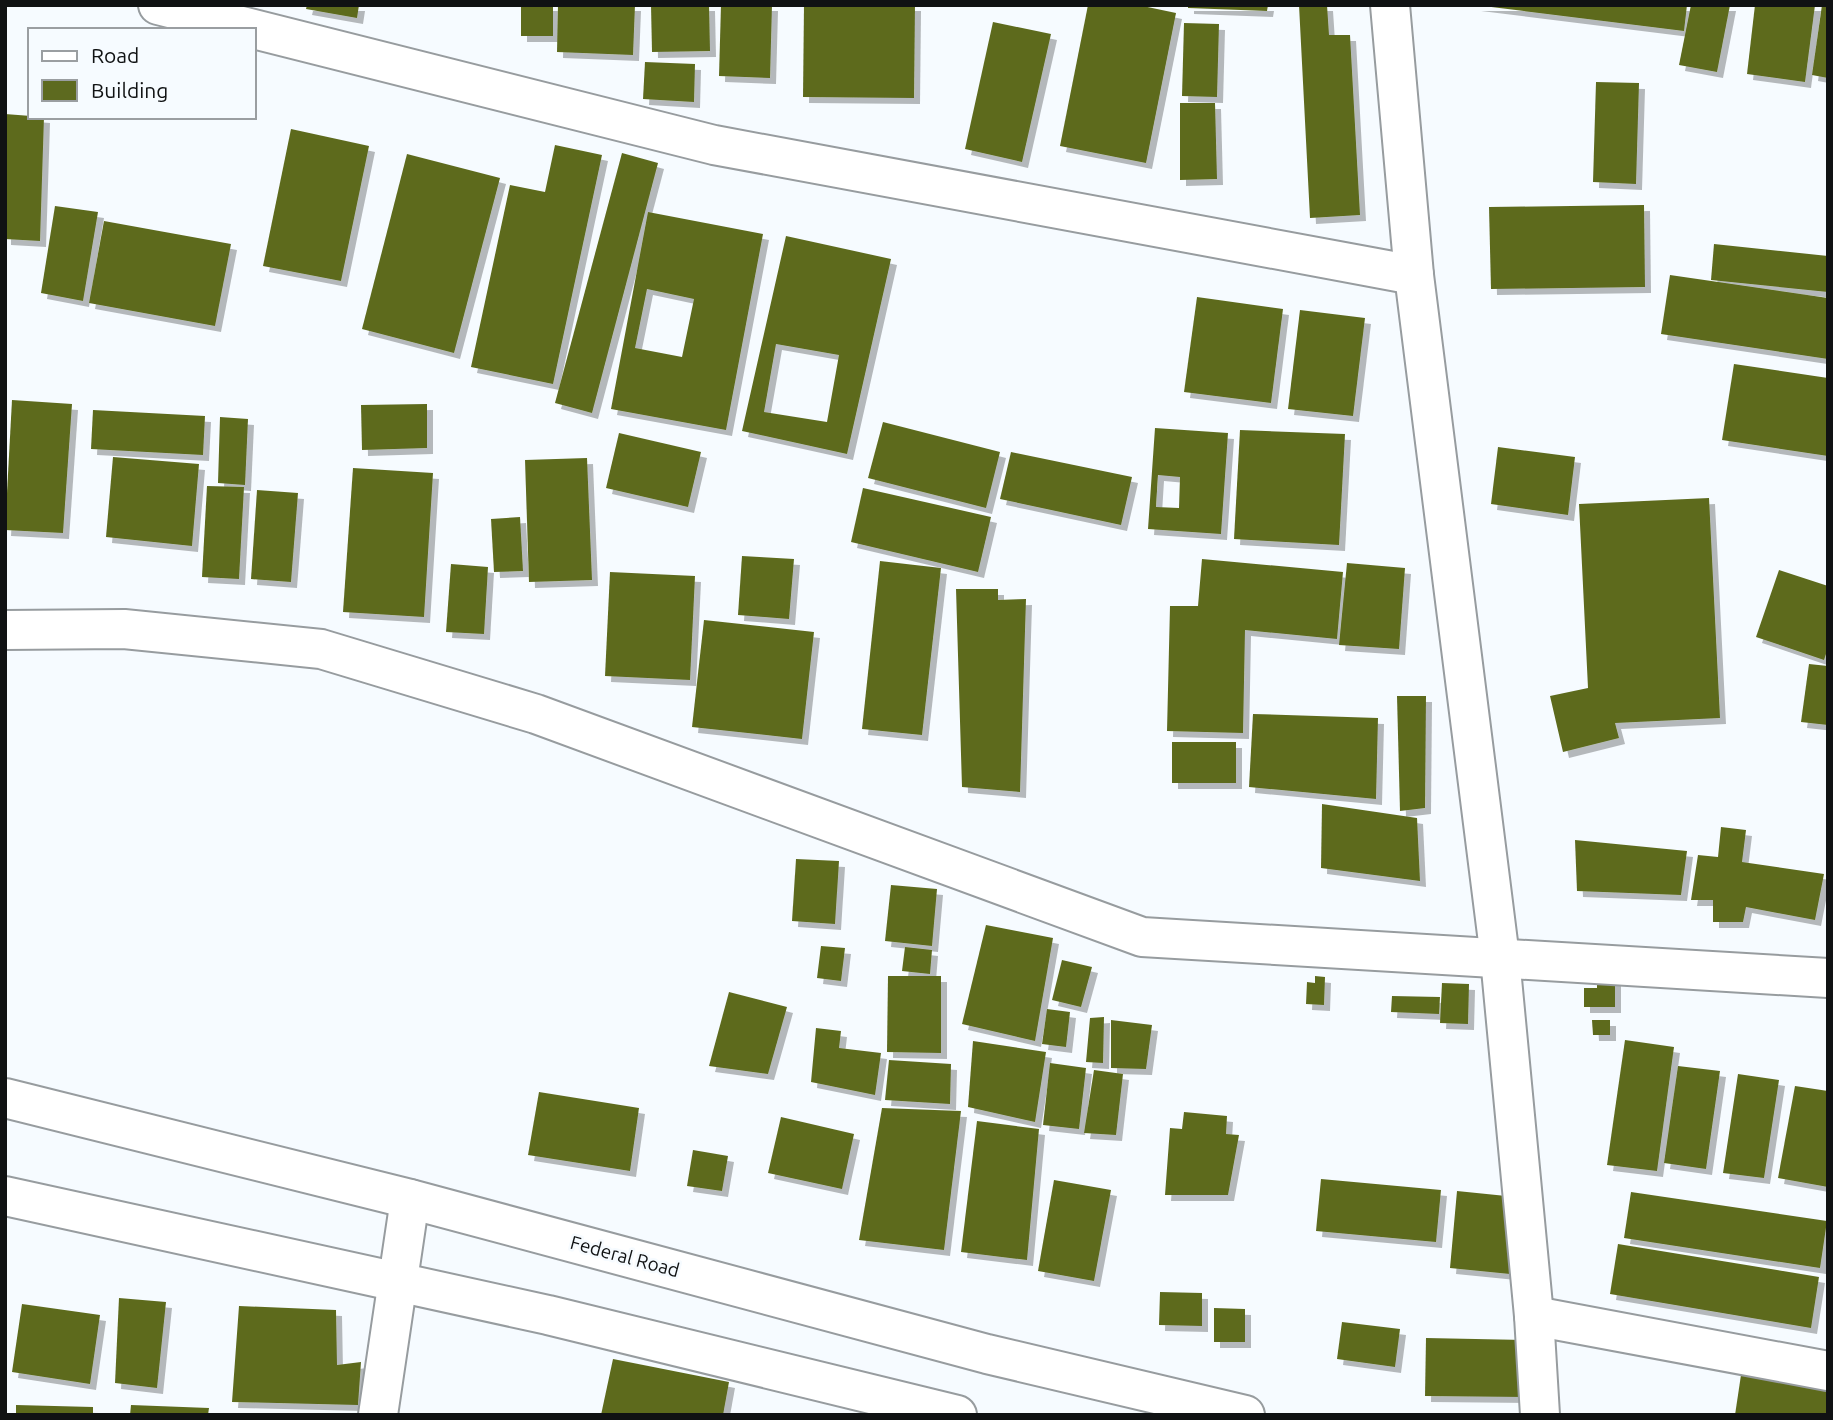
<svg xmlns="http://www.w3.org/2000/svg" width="1833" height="1420" font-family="Ubuntu,sans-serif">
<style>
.building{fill:#5d6a1f;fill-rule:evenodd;filter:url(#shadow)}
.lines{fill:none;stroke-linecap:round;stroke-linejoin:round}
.minor-casing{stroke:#979c9f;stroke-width:42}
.minor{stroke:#fff;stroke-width:38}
.labels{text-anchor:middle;stroke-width:5;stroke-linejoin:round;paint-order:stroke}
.street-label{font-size:19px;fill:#101213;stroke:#f6fbff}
</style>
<defs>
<filter id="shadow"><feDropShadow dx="6" dy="6" stdDeviation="0" flood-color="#0004"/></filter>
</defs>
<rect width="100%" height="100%" fill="#f6fbff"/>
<!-- building -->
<g class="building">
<polygon points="307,5 359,5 357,18 306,9"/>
<rect x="521" y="5" width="32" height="31"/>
<polygon points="558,5 635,5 633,55 557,52"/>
<polygon points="651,5 709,5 710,51 652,52"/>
<polygon points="721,5 772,5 770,78 719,76"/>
<polygon points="804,5 915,5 914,98 803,97"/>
<polygon points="1088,5 1138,5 1176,13 1146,163 1060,146"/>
<polygon points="1188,5 1268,5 1267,11 1188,8"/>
<polygon points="1299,5 1327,5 1329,35 1350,35 1360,215 1310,218"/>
<polygon points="1475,5 1687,5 1684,31"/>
<polygon points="1691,5 1730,5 1717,72 1679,65"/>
<polygon points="1755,5 1815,5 1805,82 1747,74"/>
<polygon points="1822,5 1828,5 1828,78 1812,75"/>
<polygon points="993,22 1051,34 1022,162 965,149"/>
<polygon points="1184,23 1219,24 1217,97 1182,96"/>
<polygon points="645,62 695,64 694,102 643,99"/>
<polygon points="1596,82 1639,83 1636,184 1593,182"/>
<polygon points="1180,103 1215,103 1217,179 1180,180"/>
<polygon points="5,114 44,117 40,241 5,239"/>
<polygon points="291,129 369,146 341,281 263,266"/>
<polygon points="555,145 602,155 553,384 471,367 510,185 545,192"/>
<polygon points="622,153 658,163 592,413 555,403"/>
<polygon points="407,154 500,178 454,353 362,329"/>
<polygon points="1644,205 1645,287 1491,289 1489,207"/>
<polygon points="55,206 98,212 83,301 41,293"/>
<path d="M 648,212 L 763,234 L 726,430 L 611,409 ZM 647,289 L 694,299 L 682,357 L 635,348 Z"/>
<polygon points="104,221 231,244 215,326 89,303"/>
<path d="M 786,236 L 891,259 L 847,454 L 742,431 ZM 776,344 L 839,355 L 827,422 L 764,412 Z"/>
<polygon points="1714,244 1828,256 1828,292 1711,280"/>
<polygon points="1670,275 1828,298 1828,359 1661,334"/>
<polygon points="1197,297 1283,309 1271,403 1184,392"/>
<polygon points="1300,310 1365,318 1353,416 1288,409"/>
<polygon points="1734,364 1828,378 1828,456 1722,440"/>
<polygon points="12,400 72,404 63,533 5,530"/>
<polygon points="427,404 427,448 362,450 361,405"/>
<polygon points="93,410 205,416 203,455 91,449"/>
<polygon points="220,417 248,419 245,485 218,483"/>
<polygon points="883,422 1000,452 986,508 868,478"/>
<path d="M 1155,428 L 1228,433 L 1221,534 L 1148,529 ZM 1158,475 L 1180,477 L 1179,508 L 1156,507 Z"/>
<polygon points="1240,430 1345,434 1339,545 1234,539"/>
<polygon points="619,433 701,452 688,507 606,488"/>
<polygon points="1498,447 1575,457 1568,515 1491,504"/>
<polygon points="1011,452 1132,477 1121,525 1000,499"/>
<polygon points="113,457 199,464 192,546 106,537"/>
<polygon points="587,458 592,580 529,582 525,460"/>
<polygon points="353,468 433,473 424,617 343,612"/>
<polygon points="207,486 244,487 239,579 202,577"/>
<polygon points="863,488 991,517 978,572 851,542"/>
<polygon points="257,490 298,493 291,582 251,579"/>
<polygon points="1709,498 1720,718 1615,723 1619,738 1563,752 1550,696 1588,688 1579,504"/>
<polygon points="520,517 523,571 494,572 491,519"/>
<polygon points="742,556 794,559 789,619 738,615"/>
<polygon points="1202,559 1343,572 1337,639 1245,630 1243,733 1167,731 1170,606 1198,606"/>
<polygon points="880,561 941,568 922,735 862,729"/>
<polygon points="1347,563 1405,568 1399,649 1339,645"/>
<polygon points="451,564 488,567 484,634 446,632"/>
<polygon points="1779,570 1828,586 1828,648 1824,660 1756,637"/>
<polygon points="610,572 695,576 690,680 605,676"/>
<polygon points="956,589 998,589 998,600 1026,599 1020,792 962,787"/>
<polygon points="704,620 814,632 802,739 692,727"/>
<polygon points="1809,664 1828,666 1828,725 1801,722"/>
<polygon points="1397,696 1426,696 1425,808 1400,811"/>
<polygon points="1253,714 1378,718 1376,799 1249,787"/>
<rect x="1172" y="742" width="64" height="41"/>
<polygon points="1322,804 1417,818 1420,881 1321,868"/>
<polygon points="1721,827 1746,830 1742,862 1824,874 1815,920 1746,907 1743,922 1713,922 1713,900 1691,900 1698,855 1718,857"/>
<polygon points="1575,840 1687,851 1681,895 1577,891"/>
<polygon points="796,859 839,861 835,924 792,921"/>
<polygon points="891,885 937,889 932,946 885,941"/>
<polygon points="986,925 1053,938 1035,1041 962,1024"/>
<polygon points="821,946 845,948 841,981 817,978"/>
<polygon points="905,947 932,950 930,974 902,971"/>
<polygon points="1062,960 1092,967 1081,1007 1052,1000"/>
<polygon points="888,976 941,976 941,1053 887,1052"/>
<polygon points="1315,976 1325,977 1324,1005 1306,1004 1307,982 1315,983"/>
<polygon points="1597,980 1615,980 1615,1007 1584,1007 1584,988 1597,988"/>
<polygon points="1442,983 1469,984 1468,1024 1440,1023"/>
<polygon points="729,992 787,1007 768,1074 709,1066"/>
<polygon points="1392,996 1440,997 1439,1014 1391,1012"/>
<polygon points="1047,1009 1070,1012 1066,1047 1042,1044"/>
<polygon points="1104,1017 1103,1063 1086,1062 1090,1018"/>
<polygon points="1111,1020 1152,1025 1146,1069 1111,1068"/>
<polygon points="1592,1020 1610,1020 1610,1035 1593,1035"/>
<polygon points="816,1028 841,1031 839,1048 881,1053 875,1095 811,1082"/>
<polygon points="1625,1040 1674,1047 1657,1171 1607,1165"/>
<polygon points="973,1041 1046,1052 1035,1122 968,1107"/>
<polygon points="889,1060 951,1064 950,1104 885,1100"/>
<polygon points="1050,1063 1086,1068 1079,1129 1043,1125"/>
<polygon points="1678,1066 1720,1071 1706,1169 1664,1163"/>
<polygon points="1094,1070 1123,1074 1116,1135 1084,1133"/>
<polygon points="1738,1074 1779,1080 1764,1178 1723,1173"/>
<polygon points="1795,1086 1828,1091 1828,1187 1778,1178"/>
<polygon points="539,1092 639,1108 630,1171 528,1155"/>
<polygon points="882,1108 961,1111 944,1250 859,1240"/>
<polygon points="1184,1112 1227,1116 1226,1134 1239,1135 1228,1195 1165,1195 1170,1128 1182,1129"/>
<polygon points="781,1117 854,1134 842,1189 768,1173"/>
<polygon points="977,1121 1039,1129 1027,1260 961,1252"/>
<polygon points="693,1150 728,1156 722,1191 687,1186"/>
<polygon points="1321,1179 1441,1190 1436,1242 1316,1231"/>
<polygon points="1054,1180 1111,1190 1094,1281 1038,1271"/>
<polygon points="1457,1191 1516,1197 1510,1274 1450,1268"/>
<polygon points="1631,1192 1827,1221 1820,1268 1624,1238"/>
<polygon points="1618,1244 1819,1277 1811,1328 1610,1294"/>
<polygon points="1160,1292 1202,1293 1202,1326 1159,1325"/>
<polygon points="119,1298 166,1302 157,1388 115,1383"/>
<polygon points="22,1304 100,1315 90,1384 12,1372"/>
<polygon points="239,1306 336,1310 337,1365 361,1362 358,1405 232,1402"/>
<polygon points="1214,1308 1245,1309 1245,1342 1214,1342"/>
<polygon points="1342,1322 1400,1329 1395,1367 1337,1359"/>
<polygon points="1426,1338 1525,1340 1524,1397 1425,1396"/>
<polygon points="613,1359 729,1382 723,1415 601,1415"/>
<polygon points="1741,1375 1828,1388 1828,1415 1735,1415"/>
<polygon points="16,1405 93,1407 93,1415 16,1415"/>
<polygon points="131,1405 209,1408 208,1415 130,1415"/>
</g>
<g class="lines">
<!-- minor casing -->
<g class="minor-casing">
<g id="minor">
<polyline points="158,5 714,145 1414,275"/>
<polyline points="1390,5 1414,275 1500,958 1534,1316 1540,1415"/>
<polyline points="5,630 124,629 321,649 536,714 1142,937 1828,978"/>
<polyline points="5,1098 410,1199 987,1354 1245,1415"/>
<polyline points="5,1196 548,1315 957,1415"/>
<polyline points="1534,1316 1828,1371"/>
<polyline points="378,1415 410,1199"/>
</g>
</g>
<!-- minor -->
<use href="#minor" class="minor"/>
</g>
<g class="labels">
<!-- street labels -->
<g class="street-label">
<text transform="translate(625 1256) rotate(15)" y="7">Federal Road</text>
</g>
</g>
<!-- border -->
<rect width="1833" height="1420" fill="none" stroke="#101213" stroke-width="14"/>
<!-- legend -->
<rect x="28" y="28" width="228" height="91" fill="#f6fbff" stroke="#9a9ea1" stroke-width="2"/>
<rect x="42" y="51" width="35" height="10" fill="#ffffff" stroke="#9a9ea1" stroke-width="2"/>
<text x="91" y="63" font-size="21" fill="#101213">Road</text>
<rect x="42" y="80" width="35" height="21" fill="#5d6a1f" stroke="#9a9ea1" stroke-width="2"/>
<text x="91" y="98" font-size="21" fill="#101213">Building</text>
</svg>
